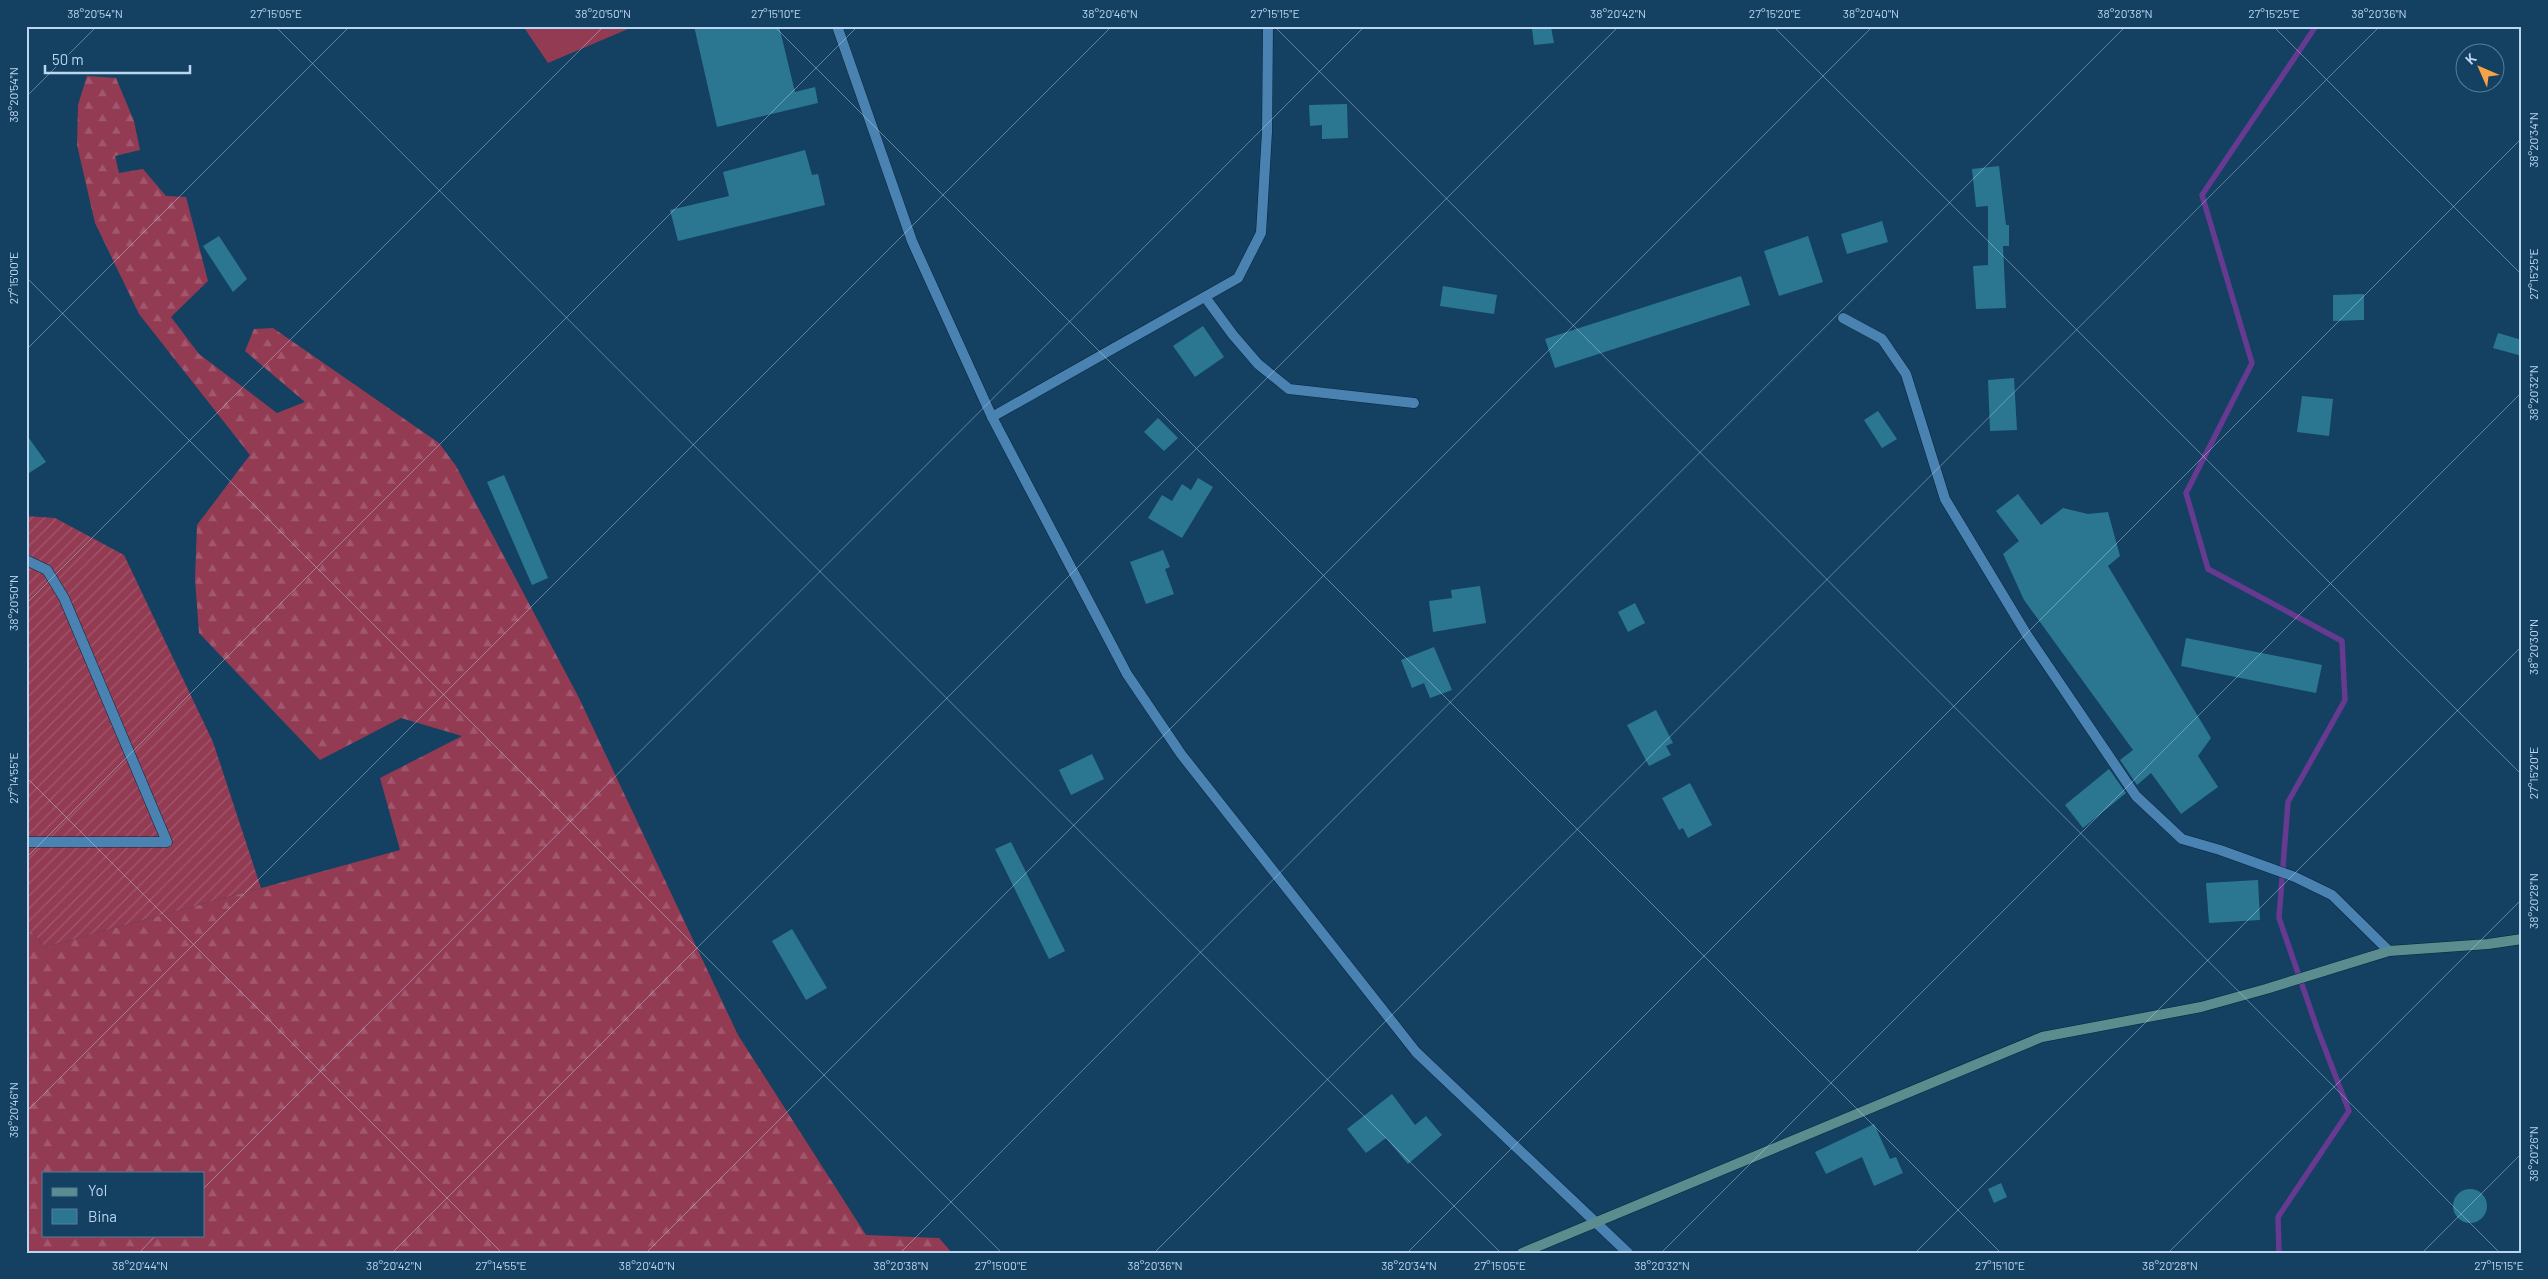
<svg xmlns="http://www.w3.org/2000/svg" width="2548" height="1279" font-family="Barlow,sans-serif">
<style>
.green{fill:#943b54}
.forest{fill:url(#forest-firs);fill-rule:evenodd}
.garden{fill:url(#garden-furrows)}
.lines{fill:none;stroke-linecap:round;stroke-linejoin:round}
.stream{stroke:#673a91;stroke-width:5.5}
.building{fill:#2b7792}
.street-casing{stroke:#07263d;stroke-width:11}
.secondary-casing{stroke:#07263d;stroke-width:11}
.street{stroke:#4a83b2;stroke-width:10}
.secondary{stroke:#5b8d8e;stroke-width:10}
.ticks{fill:none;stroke:#bad6f0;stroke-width:1;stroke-opacity:0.45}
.neatline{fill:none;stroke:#bad6f0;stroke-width:2}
.ticks-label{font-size:12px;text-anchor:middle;fill:#bad6f0}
</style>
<defs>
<pattern id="forest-firs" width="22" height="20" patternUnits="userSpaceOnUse" patternTransform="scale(1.25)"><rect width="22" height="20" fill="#943b54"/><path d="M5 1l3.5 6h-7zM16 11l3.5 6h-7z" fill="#a1576d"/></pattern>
<pattern id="garden-furrows" width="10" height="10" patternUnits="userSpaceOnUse" patternTransform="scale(1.25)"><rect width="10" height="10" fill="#943b54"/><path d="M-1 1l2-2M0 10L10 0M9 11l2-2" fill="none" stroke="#a1576d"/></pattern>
</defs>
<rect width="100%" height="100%" fill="#144062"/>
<!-- green -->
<polygon class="green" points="523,26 635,26 548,63"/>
<!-- forest -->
<path class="forest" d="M 87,76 L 116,78 L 134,121 L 140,150 L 115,156 L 119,173 L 143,169 L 166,196 L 186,197 L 208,281 L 171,317 L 199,354 L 277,413 L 305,402 L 245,351 L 254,329 L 273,328 L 439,443 L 456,466 L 578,696 L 738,1035 L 866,1235 L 939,1238 L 952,1253 L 26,1253 L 26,925 L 45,947 L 400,850 L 380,778 L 462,736 L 401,718 L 320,760 L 199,633 L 195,579 L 197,525 L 250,455 L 139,314 L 95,223 L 77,145 L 78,105 ZM 44,1173 L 204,1173 L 204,1235 L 44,1235 Z"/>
<!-- garden -->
<polygon class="garden" points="26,516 55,518 124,555 213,742 261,888 45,947 26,925"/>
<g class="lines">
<!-- stream -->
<polyline class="stream" points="2279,1253 2278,1217 2349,1111 2317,1028 2279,918 2288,802 2345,700 2342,641 2208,569 2186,493 2252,363 2202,195 2316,26"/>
</g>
<!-- building -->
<g class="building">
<polygon points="694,26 779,26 795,92 815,87 818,103 717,127"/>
<polygon points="1551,27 1554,43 1534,45 1532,29"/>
<polygon points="1347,104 1348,138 1322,139 1322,125 1310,126 1309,105"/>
<polygon points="805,150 812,175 818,174 825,205 678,241 670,210 729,196 723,172"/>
<polygon points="1999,166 2006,225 2009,225 2009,246 2003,246 2006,308 1976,309 1973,266 1988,265 1988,206 1976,207 1972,169"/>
<polygon points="1882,221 1888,242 1847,254 1841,234"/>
<polygon points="219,236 247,279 233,292 203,246"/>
<polygon points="1808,236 1823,282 1779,296 1764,251"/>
<polygon points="1741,276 1750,305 1555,368 1545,339"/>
<polygon points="1443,286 1497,295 1494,314 1440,306"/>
<polygon points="2364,294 2364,320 2333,321 2333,295"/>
<polygon points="1203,326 1224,357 1195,377 1173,346"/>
<polygon points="2498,333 2522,340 2522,356 2493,348"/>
<polygon points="2014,378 2017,430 1990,431 1988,380"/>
<polygon points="2302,396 2333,399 2329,436 2297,432"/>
<polygon points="1878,411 1897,439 1882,448 1864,420"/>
<polygon points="1158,418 1178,438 1164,451 1144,432"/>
<polygon points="26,434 46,462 26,475"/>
<polygon points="504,475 548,578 532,585 487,482"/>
<polygon points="1198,478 1213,487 1182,538 1148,518 1162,495 1172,501 1182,484 1191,490"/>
<polygon points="2018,494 2041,525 2063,508 2088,514 2108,512 2120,556 2108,566 2211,738 2198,756 2218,787 2181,814 2151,773 2137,785 2120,760 2133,750 2024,600 2003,554 2019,541 1996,511"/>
<polygon points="1163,550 1170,567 1165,569 1174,594 1146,604 1130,562"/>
<polygon points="1480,586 1486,623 1433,632 1429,601 1452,598 1451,590"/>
<polygon points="1635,603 1645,623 1628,632 1618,612"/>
<polygon points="2186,638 2322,665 2316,693 2181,666"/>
<polygon points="1434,647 1452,690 1430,698 1424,683 1412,688 1401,660"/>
<polygon points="1656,710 1673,743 1666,746 1671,755 1649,766 1627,725"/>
<polygon points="1092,754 1104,779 1071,795 1059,770"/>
<polygon points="2109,769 2126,793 2083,828 2065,805"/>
<polygon points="1690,783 1712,825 1688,838 1683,828 1679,830 1662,798"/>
<polygon points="1011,842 1065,951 1049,959 995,849"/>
<polygon points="2258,880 2260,920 2209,923 2206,883"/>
<polygon points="792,929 827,988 806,1000 772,941"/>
<polygon points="1392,1094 1415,1125 1426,1116 1442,1135 1408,1164 1386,1138 1366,1153 1347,1129"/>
<polygon points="1874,1124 1890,1159 1896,1157 1903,1173 1874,1186 1862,1157 1826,1174 1815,1152"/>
<polygon points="2001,1183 2007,1197 1994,1203 1988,1189"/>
<circle cx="2470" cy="1206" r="17"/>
</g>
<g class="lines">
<!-- street casing -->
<g class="street-casing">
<g id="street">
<polyline points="837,26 912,241 992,417 1127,674 1181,754 1416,1052 1628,1253"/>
<polyline points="1205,297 1233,335 1258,364 1289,389 1414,403"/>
<polyline points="1843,318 1882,339 1906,374 1945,499 2027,635 2136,796 2182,839 2220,850 2295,877 2332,895 2389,951"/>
<polyline points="992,417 1238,278 1261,233 1267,132 1268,26"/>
<polyline points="26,560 47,570 64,598 167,842 26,842"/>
</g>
</g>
<!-- secondary casing -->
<g class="secondary-casing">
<polyline id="secondary" points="1522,1253 2042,1037 2201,1007 2266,989 2389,951 2488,944 2522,939"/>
</g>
<!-- street -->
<use href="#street" class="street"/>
<!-- secondary -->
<use href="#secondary" class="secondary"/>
</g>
<!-- ticks -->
<path class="ticks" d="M 275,26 L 1501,1253M 774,26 L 2001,1253M 1274,26 L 2500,1253M 1773,26 L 2522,775M 2273,26 L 2522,275M 26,97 L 97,26M 26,277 L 1002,1253M 26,350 L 350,26M 26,604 L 604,26M 26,777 L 502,1253M 26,858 L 858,26M 26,1112 L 1112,26M 204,1188 L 1365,26M 139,1253 L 156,1235M 392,1253 L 1619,26M 646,1253 L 1873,26M 900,1253 L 2126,26M 1154,1253 L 2380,26M 1407,1253 L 2522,138M 1661,1253 L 2522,392M 1915,1253 L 2522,646M 2168,1253 L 2522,899M 2422,1253 L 2522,1153"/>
<!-- border -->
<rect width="2548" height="1279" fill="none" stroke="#144062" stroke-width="55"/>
<!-- legend -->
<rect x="42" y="1172" width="162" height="65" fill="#144062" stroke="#567c9b"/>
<rect x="52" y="1188" width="25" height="8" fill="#5b8d8e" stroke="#567c9b"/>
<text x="88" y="1196" font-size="15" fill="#bad6f0">Yol</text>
<rect x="52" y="1209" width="25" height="15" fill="#2b7792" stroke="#567c9b"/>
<text x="88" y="1222" font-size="15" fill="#bad6f0">Bina</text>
<!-- north arrow -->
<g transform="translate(2480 68) rotate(315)"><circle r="24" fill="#144062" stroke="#567c9b"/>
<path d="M0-4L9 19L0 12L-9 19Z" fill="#f6a246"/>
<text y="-8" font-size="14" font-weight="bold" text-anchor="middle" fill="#bad6f0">K</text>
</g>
<!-- scale -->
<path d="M45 65v8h145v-8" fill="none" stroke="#bad6f0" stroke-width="2.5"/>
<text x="52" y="65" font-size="15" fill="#bad6f0" stroke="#144062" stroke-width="4" paint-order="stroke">50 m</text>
<rect x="28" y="28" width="2492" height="1224" class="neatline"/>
<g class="ticks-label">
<text x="95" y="18">38°20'54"N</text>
<text x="276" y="18">27°15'05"E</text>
<text x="603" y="18">38°20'50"N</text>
<text x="776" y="18">27°15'10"E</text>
<text x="1110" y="18">38°20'46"N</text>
<text x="1275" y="18">27°15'15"E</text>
<text x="1618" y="18">38°20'42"N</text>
<text x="1775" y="18">27°15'20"E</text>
<text x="1871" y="18">38°20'40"N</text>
<text x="2125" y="18">38°20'38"N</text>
<text x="2274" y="18">27°15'25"E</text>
<text x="2379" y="18">38°20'36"N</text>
<text transform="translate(14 95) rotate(-90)" y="4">38°20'54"N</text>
<text transform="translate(2534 140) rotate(-90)" y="4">38°20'34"N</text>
<text transform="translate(2534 274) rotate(-90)" y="4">27°15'25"E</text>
<text transform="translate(14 278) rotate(-90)" y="4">27°15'00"E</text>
<text transform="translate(2534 393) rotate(-90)" y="4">38°20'32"N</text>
<text transform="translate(14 603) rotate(-90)" y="4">38°20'50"N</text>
<text transform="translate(2534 647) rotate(-90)" y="4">38°20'30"N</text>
<text transform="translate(2534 773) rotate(-90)" y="4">27°15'20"E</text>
<text transform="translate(14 778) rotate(-90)" y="4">27°14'55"E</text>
<text transform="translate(2534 901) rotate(-90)" y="4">38°20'28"N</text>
<text transform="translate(14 1110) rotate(-90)" y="4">38°20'46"N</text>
<text transform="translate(2534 1154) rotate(-90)" y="4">38°20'26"N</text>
<text x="140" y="1270">38°20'44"N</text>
<text x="394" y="1270">38°20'42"N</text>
<text x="501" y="1270">27°14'55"E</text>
<text x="647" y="1270">38°20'40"N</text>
<text x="901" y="1270">38°20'38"N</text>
<text x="1001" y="1270">27°15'00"E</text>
<text x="1155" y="1270">38°20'36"N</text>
<text x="1409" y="1270">38°20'34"N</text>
<text x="1500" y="1270">27°15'05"E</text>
<text x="1662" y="1270">38°20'32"N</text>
<text x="2000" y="1270">27°15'10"E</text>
<text x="2170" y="1270">38°20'28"N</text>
<text x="2499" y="1270">27°15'15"E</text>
</g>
</svg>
